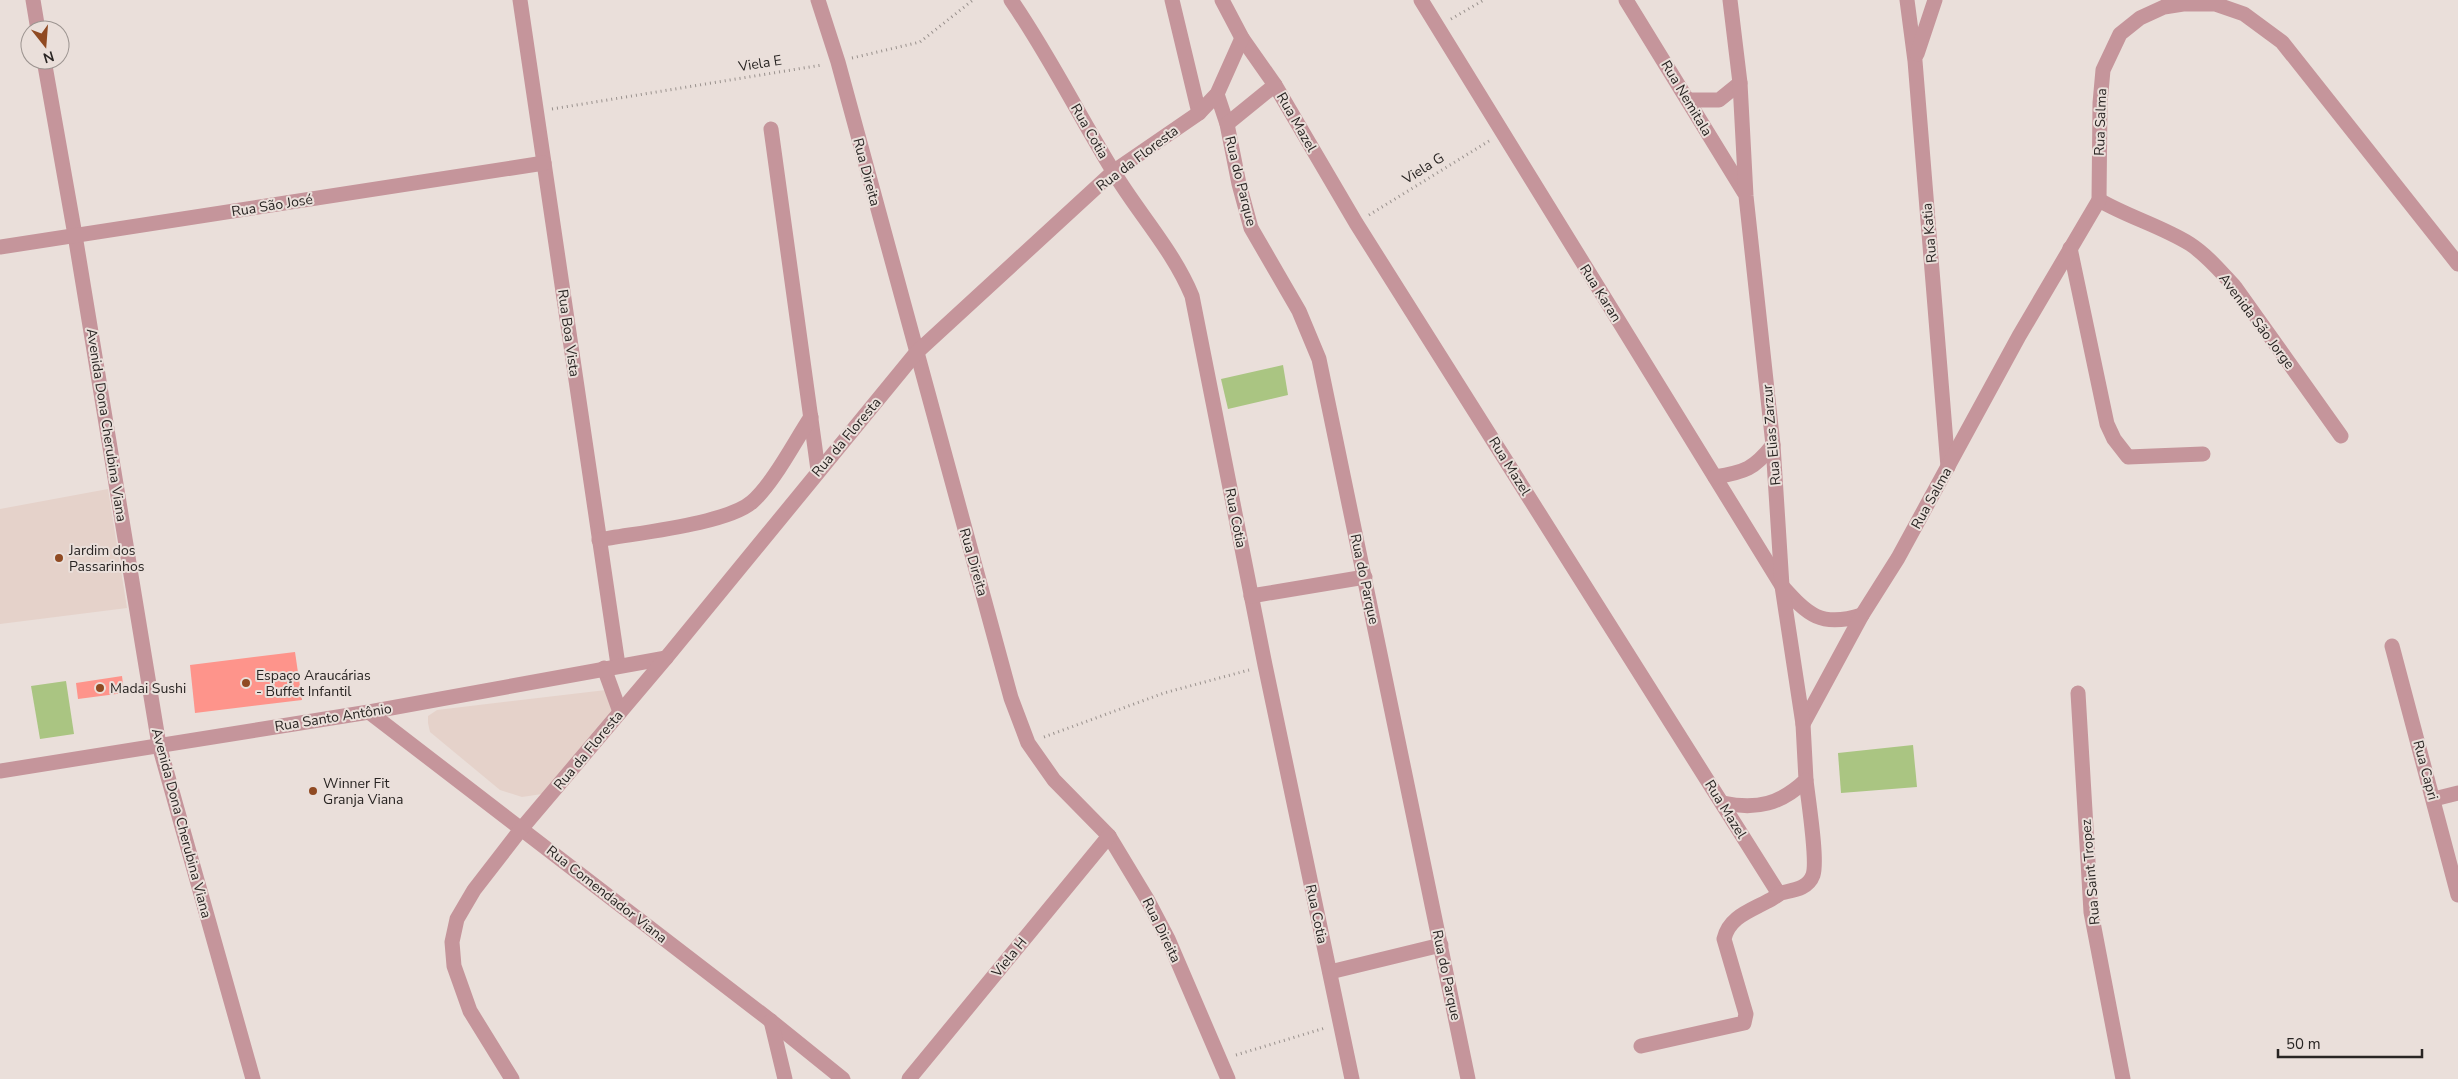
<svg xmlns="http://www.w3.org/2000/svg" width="2458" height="1079" font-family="'Nunito Sans',sans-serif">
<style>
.built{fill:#e5d2ca}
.green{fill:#aac582}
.building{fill:#fe948b}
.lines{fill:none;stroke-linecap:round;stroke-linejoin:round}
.path{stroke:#99918d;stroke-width:3;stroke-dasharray:1 4;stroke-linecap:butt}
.minor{stroke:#c5959b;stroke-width:15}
.poi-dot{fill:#904a22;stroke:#eadfda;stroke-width:2}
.labels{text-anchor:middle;stroke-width:4;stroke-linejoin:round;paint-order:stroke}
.street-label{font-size:14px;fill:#292523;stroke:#eadfda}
.poi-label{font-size:14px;fill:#292523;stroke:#eadfda;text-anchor:start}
</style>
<rect width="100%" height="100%" fill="#eadfda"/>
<!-- built -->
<g class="built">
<polygon points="108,489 127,608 0,624 0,509"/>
<polygon points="606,690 613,714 542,794 522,797 500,790 430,732 428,723 428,716 437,710"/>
</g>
<!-- green -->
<g class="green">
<polygon points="1283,365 1288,395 1228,409 1221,379"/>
<polygon points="66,681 74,734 40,739 31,686"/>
<polygon points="1913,745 1917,787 1841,793 1838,753"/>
</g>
<!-- building -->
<g class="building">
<polygon points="295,652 302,700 195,713 190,665"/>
<polygon points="122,676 124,693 78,699 76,683"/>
</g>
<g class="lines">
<!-- path -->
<g class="path">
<polyline points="1451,19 1484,0"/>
<polyline points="852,58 920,42 973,0"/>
<polyline points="552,109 822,65"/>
<polyline points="1369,215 1489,141"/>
<polyline points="1044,737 1164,693 1249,670"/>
<polyline points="1236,1055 1325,1028"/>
</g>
<!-- minor -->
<g class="minor">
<polyline points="33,0 38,30"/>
<polyline points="520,0 618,665"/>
<polyline points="818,0 838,62 1011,698 1028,743 1054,780 1109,836 1147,899 1168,939 1228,1079"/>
<path d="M 1011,0 C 1049,55 1078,114 1113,171 C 1138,213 1173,250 1192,296 L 1265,665 L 1352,1079"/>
<polyline points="1172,0 1199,113"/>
<polyline points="1222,0 1242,38 1275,85 1356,223 1779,894"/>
<path d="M 1421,0 L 1782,586 C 1808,615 1821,628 1862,615"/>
<polyline points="1626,0 1744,192"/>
<polyline points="1907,0 1915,61 1948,467"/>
<polyline points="1917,54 1935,0"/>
<polyline points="44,60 75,235 159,745 253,1079"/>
<polyline points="1217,94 1227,124 1239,184 1251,228 1299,311 1319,359 1468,1079"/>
<polyline points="1689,100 1719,100 1740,83"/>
<polyline points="1227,124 1275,85"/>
<polyline points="771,129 818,470"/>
<path d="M 2099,200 C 2128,217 2161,226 2190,244 C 2207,255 2221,272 2235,287 L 2341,436"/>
<polyline points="0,247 544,163"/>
<polyline points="2070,248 2107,424 2114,439 2128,457 2203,454"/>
<path d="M 1715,477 C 1745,472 1754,469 1773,445"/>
<path d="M 599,540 C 635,533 727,524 752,502 C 773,484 795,441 811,417"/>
<polyline points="1251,596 1365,577"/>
<polyline points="2392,646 2458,895"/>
<polyline points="604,668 620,712"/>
<polyline points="2078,693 2091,912 2123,1079"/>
<polyline points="369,712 771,1021 843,1079"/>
<polyline points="1803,724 1862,615 1898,558 2019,336 2099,200 2100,103 2103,70 2120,34 2140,18 2164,7 2183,4 2215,4 2244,14 2282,42 2458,264"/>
<polyline points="0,771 369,712 666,658"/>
<polyline points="2434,799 2458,793"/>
<path d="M 1723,803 C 1757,810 1781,804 1806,780 L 1803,724 L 1782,586 L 1773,445 L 1746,196 L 1740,83 L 1730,0"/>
<polyline points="1330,972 1441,945"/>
<polyline points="771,1021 785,1079"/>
<path d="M 1641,1046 L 1744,1023 L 1746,1014 L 1724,939 C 1729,917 1750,911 1768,901 C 1773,899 1777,895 1781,893 C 1793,890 1808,889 1813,875 C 1818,860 1808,799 1806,780"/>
<polyline points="512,1079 470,1011 454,966 452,942 457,919 474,890 522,828 666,658 916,353 1113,172 1199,113 1217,94 1242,38"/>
<polyline points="909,1079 1109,836"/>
</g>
</g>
<!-- markers -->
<g class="poi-dot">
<circle cx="59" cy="558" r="5"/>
<circle cx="246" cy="683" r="5"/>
<circle cx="100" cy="688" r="5"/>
<circle cx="313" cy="791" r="5"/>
</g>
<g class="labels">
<!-- street labels -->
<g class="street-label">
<text transform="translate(760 63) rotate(-9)" y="5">Viela E</text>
<text transform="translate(1687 98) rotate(59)" y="5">Rua Nemitala</text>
<text transform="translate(1297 122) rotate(60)" y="5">Rua Mazel</text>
<text transform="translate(2100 122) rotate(-88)" y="5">Rua Salma</text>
<text transform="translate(1090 131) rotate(60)" y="5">Rua Cotia</text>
<text transform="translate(1137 158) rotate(-37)" y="5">Rua da Floresta</text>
<text transform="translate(1423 168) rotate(-32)" y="5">Viela G</text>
<text transform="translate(867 172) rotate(75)" y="5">Rua Direita</text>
<text transform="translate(1241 181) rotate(76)" y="5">Rua do Parque</text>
<text transform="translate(272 205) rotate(-9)" y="5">Rua São José</text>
<text transform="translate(1929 233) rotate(-95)" y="5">Rua Katia</text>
<text transform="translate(1601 293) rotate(58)" y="5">Rua Karan</text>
<text transform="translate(2257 321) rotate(53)" y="5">Avenida São Jorge</text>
<text transform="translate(569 333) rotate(82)" y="5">Rua Boa Vista</text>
<text transform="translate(107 425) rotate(81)" y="5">Avenida Dona Cherubina Viana</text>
<text transform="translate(1771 435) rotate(-95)" y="5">Rua Elias Zarzur</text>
<text transform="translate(846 437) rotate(-50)" y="5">Rua da Floresta</text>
<text transform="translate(1510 466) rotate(58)" y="5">Rua Mazel</text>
<text transform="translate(1931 498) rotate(-61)" y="5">Rua Salma</text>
<text transform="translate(1236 518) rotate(79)" y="5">Rua Cotia</text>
<text transform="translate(974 562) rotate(74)" y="5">Rua Direita</text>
<text transform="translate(1365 579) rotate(78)" y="5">Rua do Parque</text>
<text transform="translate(333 717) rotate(-9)" y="5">Rua Santo Antônio</text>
<text transform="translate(588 750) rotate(-50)" y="5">Rua da Floresta</text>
<text transform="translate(2426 770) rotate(75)" y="5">Rua Capri</text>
<text transform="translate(1726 809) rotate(58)" y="5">Rua Mazel</text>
<text transform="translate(182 823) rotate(75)" y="5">Avenida Dona Cherubina Viana</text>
<text transform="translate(2090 872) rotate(-95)" y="5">Rua Saint Tropez</text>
<text transform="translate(607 894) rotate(38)" y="5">Rua Comendador Viana</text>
<text transform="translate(1317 914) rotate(78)" y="5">Rua Cotia</text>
<text transform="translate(1162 930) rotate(64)" y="5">Rua Direita</text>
<text transform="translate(1009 957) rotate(-51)" y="5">Viela H</text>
<text transform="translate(1447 975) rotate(78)" y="5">Rua do Parque</text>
</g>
<!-- poi labels -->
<g class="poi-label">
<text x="69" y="555">Jardim dos<tspan x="69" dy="16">Passarinhos</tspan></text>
<text x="256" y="680">Espaço Araucárias<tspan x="256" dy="16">- Buffet Infantil</tspan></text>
<text x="110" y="693">Madai Sushi</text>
<text x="323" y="788">Winner Fit<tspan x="323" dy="16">Granja Viana</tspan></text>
</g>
</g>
<!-- north arrow -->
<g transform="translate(45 45) rotate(163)"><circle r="24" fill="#eadfda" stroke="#9d9591"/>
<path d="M0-4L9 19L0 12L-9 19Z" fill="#904a22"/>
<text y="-8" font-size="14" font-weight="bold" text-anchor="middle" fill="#292523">N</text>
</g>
<!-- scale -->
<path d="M2278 1049v8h144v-8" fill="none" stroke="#292523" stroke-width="2.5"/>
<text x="2286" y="1049" font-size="15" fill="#292523" stroke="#eadfda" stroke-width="4" paint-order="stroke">50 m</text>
</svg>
